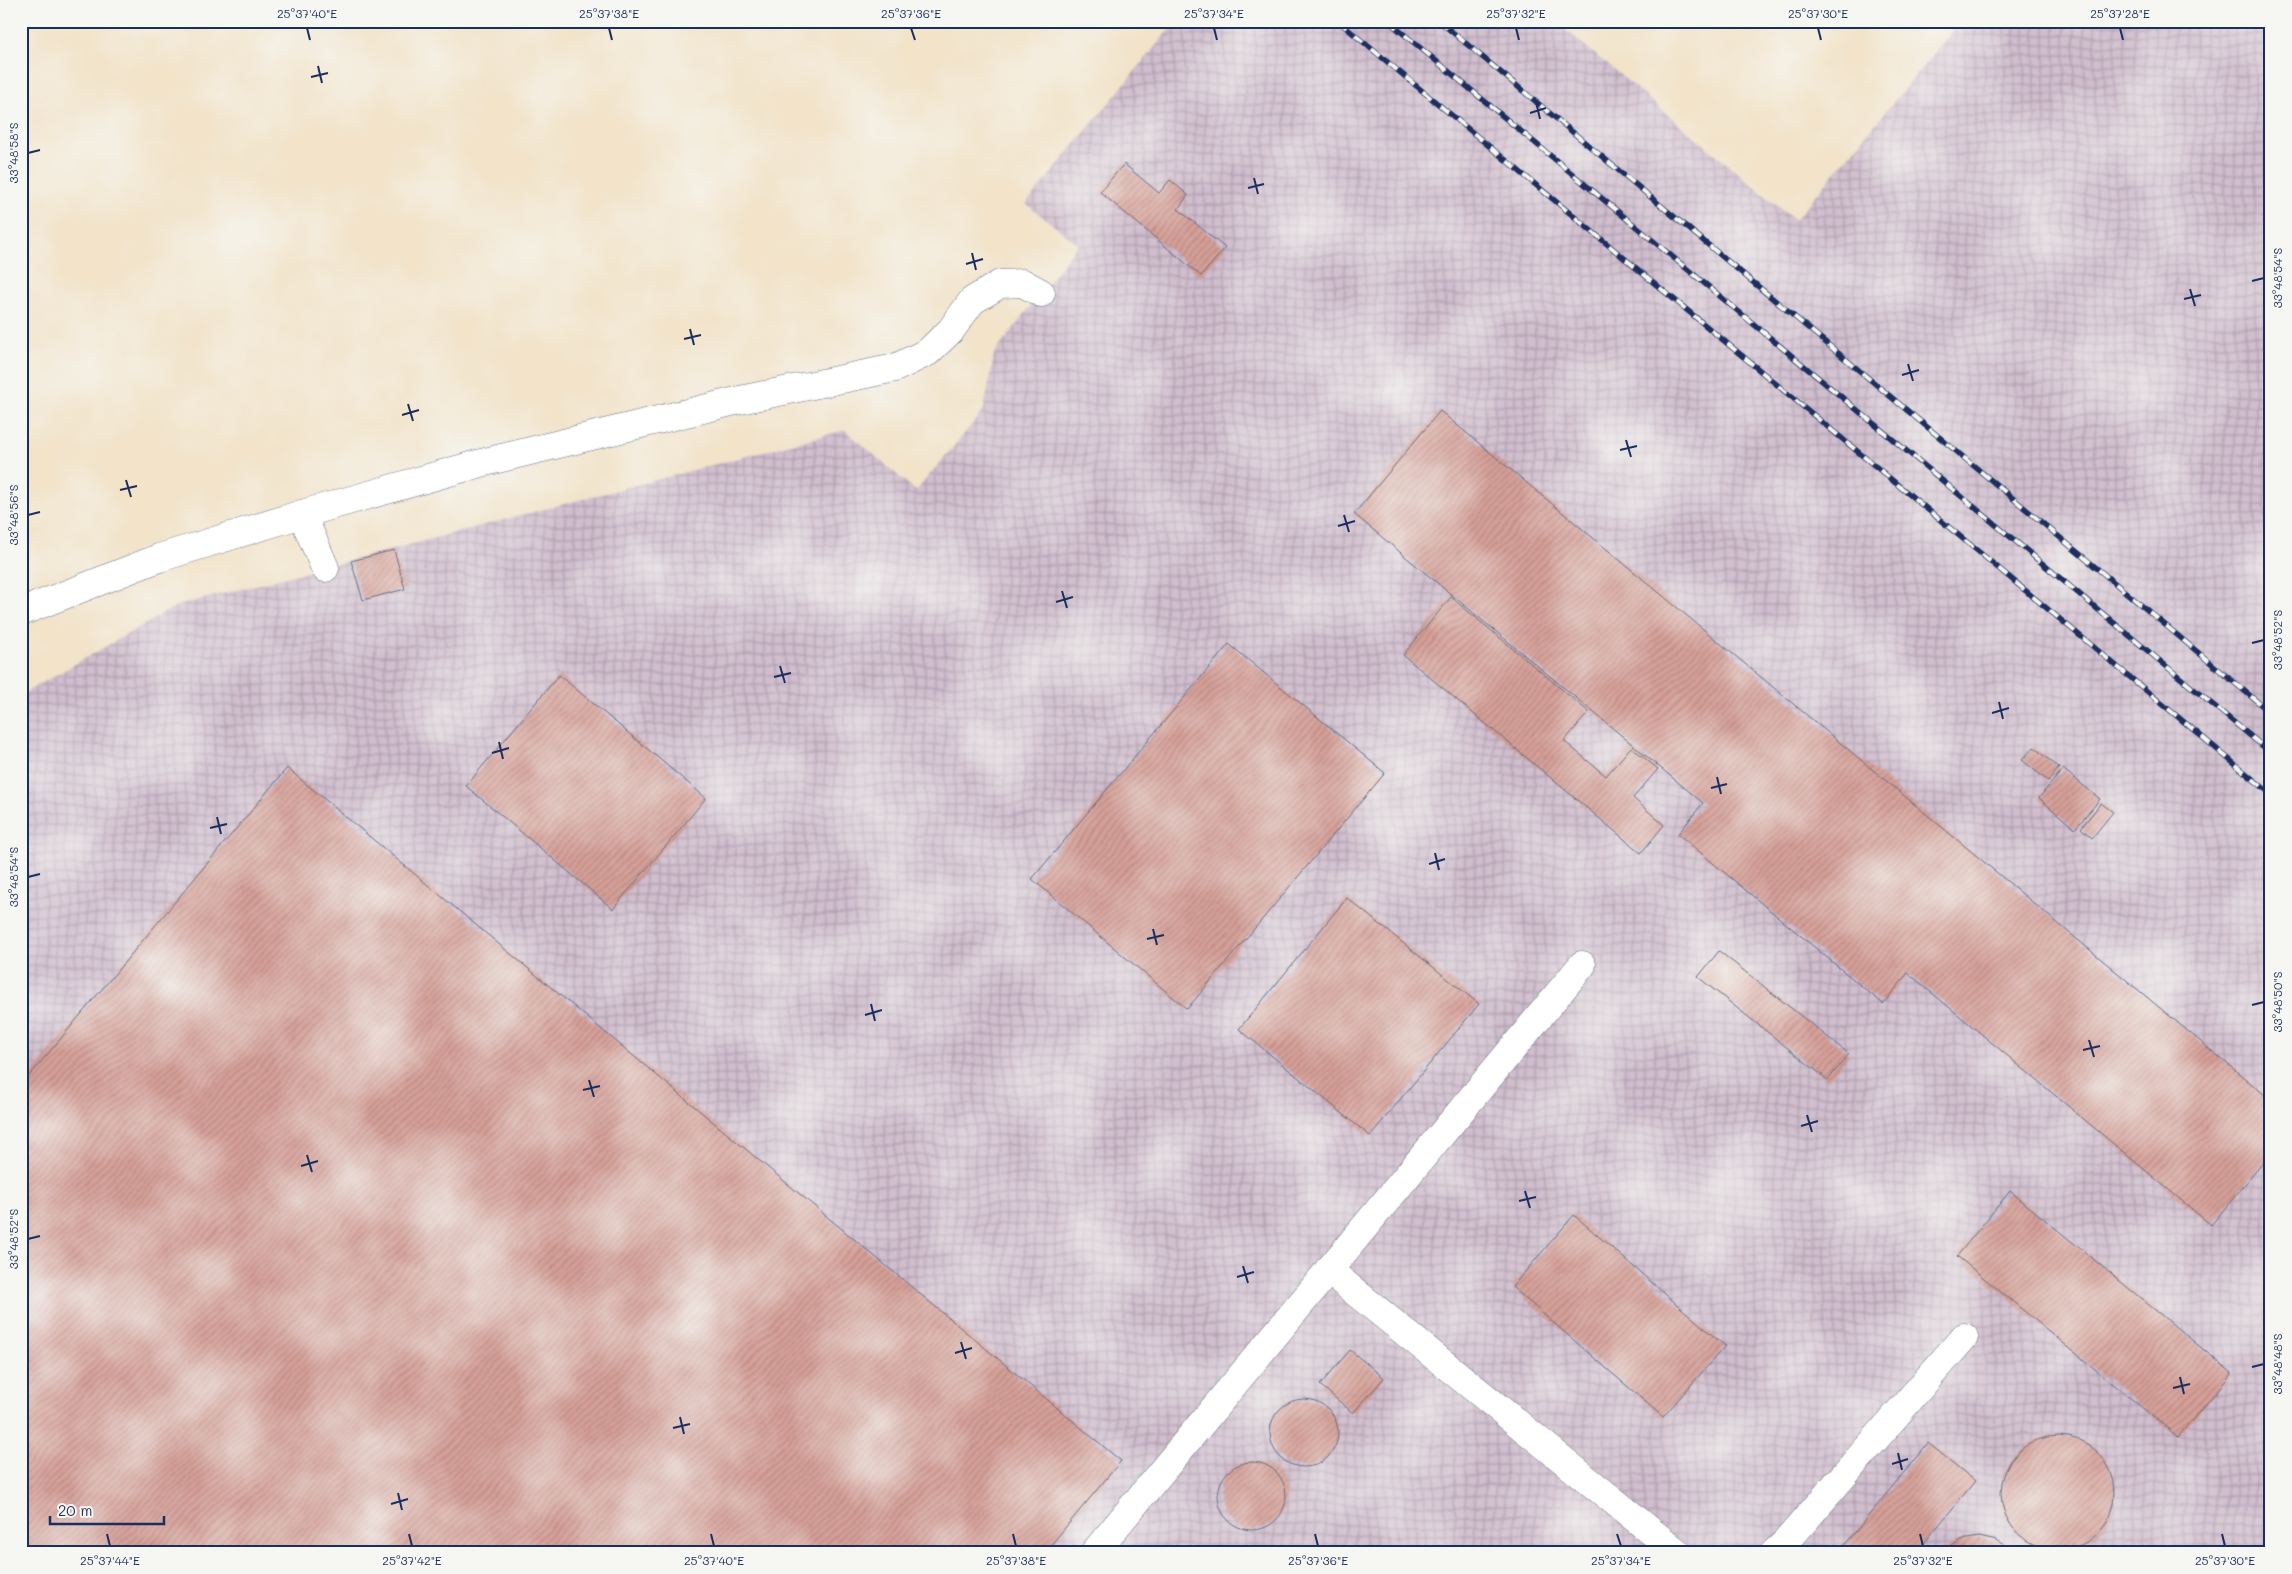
<svg xmlns="http://www.w3.org/2000/svg" width="2292" height="1574" font-family="Mali,sans-serif">
<style>
.industrial{fill:url(#industrial-grid)}
.building{fill:url(#building-hatch)}
.lines{fill:none;stroke-linecap:round;stroke-linejoin:round}
.minor-casing{stroke:#666e83;stroke-width:29}
.minor{stroke:#fff;stroke-width:28}
.rail-casing{stroke:#1b2f5e;stroke-width:5.5}
.rail{stroke:#f6f6f2;stroke-width:4;stroke-dasharray:11;stroke-linecap:butt}
.ticks{fill:none;stroke:#1b2f5e;stroke-width:2}
.neatline{fill:none;stroke:#1b2f5e;stroke-width:2}
.ticks-label{font-size:12px;text-anchor:middle;fill:#1b2f5e}
</style>
<defs>
<pattern id="industrial-grid" width="8" height="8" patternUnits="userSpaceOnUse" patternTransform="scale(1.25)"><rect width="8" height="8" fill="#d0bdcd"/><path d="M0 4h8M4 0v8" fill="none" stroke="#a89aaa"/></pattern>
<pattern id="building-hatch" width="6" height="6" patternUnits="userSpaceOnUse" patternTransform="scale(1.25)"><rect width="6" height="6" fill="#d7a098"/><path d="M-1 1l2-2M0 6l6-6M5 7l2-2" fill="none" stroke="#ae837f"/></pattern>
</defs>
<rect width="100%" height="100%" fill="#f6f6f2"/>
<filter id="ink" filterUnits="userSpaceOnUse"><feTurbulence type="fractalNoise" baseFrequency=".02" numOctaves="2"/><feDisplacementMap in="SourceGraphic" scale="10" xChannelSelector="R" yChannelSelector="G"/><feConvolveMatrix kernelMatrix="1 2 1 2 8 2 1 2 1" color-interpolation-filters="sRGB"/></filter>
<filter id="wash" filterUnits="userSpaceOnUse"><feTurbulence type="fractalNoise" baseFrequency=".0096" numOctaves="4" result="noise"/><feDisplacementMap in="SourceGraphic" scale="20" xChannelSelector="R" yChannelSelector="G"/><feGaussianBlur stdDeviation="1.12" result="paint"/><feColorMatrix in="noise" values="0 0 0 0 0 0 0 0 0 0 0 0 0 0 0 0 0 1.4 0 .05"/><feComposite in="paint" operator="in"/></filter>
<g filter="url(#wash)">
<rect width="100%" height="100%" fill="#f2e3c9"/>
<!-- industrial -->
<polygon class="industrial" points="1176,21 1555,21 1795,220 1961,21 2271,21 2271,1553 21,1553 21,695 176,606 845,430 916,491 984,410 994,354 1078,244 1026,204"/>
<g id="blocks">
<!-- building -->
<g class="building">
<polygon points="1124,164 1159,193 1170,180 1188,195 1178,209 1225,248 1201,276 1100,192"/>
<polygon points="1440,411 2271,1100 2271,1153 2211,1225 1908,973 1883,1004 1678,834 1703,803 1354,514"/>
<polygon points="394,550 405,589 363,600 351,561"/>
<polygon points="1451,597 1589,712 1564,741 1606,776 1631,747 1658,769 1633,798 1664,825 1641,853 1403,655"/>
<polygon points="1229,644 1385,773 1187,1009 1032,879"/>
<polygon points="559,675 706,798 613,909 466,786"/>
<polygon points="2034,747 2059,768 2048,781 2022,760"/>
<polygon points="287,768 1121,1461 1044,1553 21,1553 21,1086"/>
<polygon points="2063,769 2100,799 2075,829 2039,798"/>
<polygon points="2101,803 2113,812 2092,838 2081,828"/>
<polygon points="1347,898 1479,1004 1370,1136 1239,1029"/>
<polygon points="1719,951 1849,1054 1828,1080 1698,977"/>
<polygon points="2010,1191 2232,1373 2178,1437 1957,1256"/>
<polygon points="1574,1215 1725,1346 1663,1417 1512,1287"/>
<polygon points="1350,1350 1384,1378 1353,1413 1320,1385"/>
<circle cx="1304" cy="1433" r="34"/>
<circle cx="2058" cy="1493" r="57"/>
<polygon points="1928,1443 1975,1481 1916,1553 1838,1553"/>
<circle cx="1252" cy="1496" r="34"/>
<polygon points="1979,1537 1997,1541 2016,1553 1940,1553 1961,1540"/>
</g>
</g>
</g>
<g filter="url(#ink)">
<use href="#blocks" fill-opacity="0" stroke="#666e83" stroke-width="1"/>
<g class="lines">
<!-- minor casing -->
<g class="minor-casing">
<g id="minor">
<polyline points="302,514 325,568"/>
<polyline points="21,612 159,558 302,514 481,463 740,400 895,368 928,352 951,330 972,301 1000,284 1023,283 1041,293"/>
<polyline points="1328,1270 1678,1553"/>
<polyline points="1094,1553 1582,965"/>
<polyline points="1774,1553 1786,1542 1964,1337"/>
</g>
</g>
<!-- minor -->
<use href="#minor" class="minor"/>
<!-- rail casing -->
<g class="rail-casing">
<g id="rail">
<polyline points="1338,21 2271,794"/>
<polyline points="1388,21 2271,753"/>
<polyline points="1439,21 2271,713"/>
</g>
</g>
<!-- rail -->
<use href="#rail" class="rail"/>
</g>
</g>
<!-- ticks -->
<path class="ticks" d="M 307,28 L 310,40M 609,28 L 612,40M 911,28 L 915,40M 1214,28 L 1217,40M 1516,28 L 1519,40M 1818,28 L 1821,40M 2120,28 L 2123,40M 318,66 L 322,83M 311,77 L 328,73M 1536,102 L 1540,119M 1530,113 L 1546,108M 28,153 L 40,150M 1254,178 L 1258,194M 1248,188 L 1264,184M 972,253 L 976,270M 966,264 L 983,259M 2252,281 L 2264,278M 2190,289 L 2195,306M 2184,299 L 2201,295M 690,329 L 694,345M 684,339 L 701,335M 1908,364 L 1913,381M 1902,375 L 1919,370M 408,404 L 413,421M 402,415 L 419,410M 1626,440 L 1631,457M 1620,450 L 1637,446M 126,480 L 131,497M 120,490 L 137,486M 28,515 L 40,512M 1344,515 L 1349,532M 1338,526 L 1355,521M 1062,591 L 1067,608M 1056,602 L 1073,597M 2252,643 L 2264,640M 780,666 L 785,683M 774,677 L 791,673M 1999,702 L 2003,719M 1992,713 L 2009,708M 499,742 L 503,759M 492,753 L 509,748M 1717,777 L 1721,794M 1711,788 L 1727,784M 217,817 L 221,834M 210,828 L 227,824M 1435,853 L 1439,870M 1429,864 L 1445,859M 28,877 L 40,874M 1153,929 L 1157,945M 1147,939 L 1164,935M 871,1004 L 875,1021M 2252,1005 L 2264,1002M 865,1015 L 882,1010M 2089,1040 L 2094,1057M 2083,1050 L 2100,1046M 589,1080 L 594,1097M 583,1090 L 600,1086M 1807,1115 L 1812,1132M 1801,1126 L 1818,1121M 307,1155 L 312,1172M 301,1166 L 318,1161M 1525,1191 L 1530,1208M 1519,1201 L 1536,1197M 28,1239 L 40,1236M 1243,1266 L 1248,1283M 1237,1277 L 1254,1272M 961,1342 L 966,1359M 955,1353 L 972,1348M 2252,1367 L 2264,1364M 2180,1377 L 2184,1394M 2173,1388 L 2190,1384M 680,1417 L 684,1434M 673,1428 L 690,1424M 1898,1453 L 1902,1470M 1892,1464 L 1908,1459M 398,1493 L 402,1510M 391,1504 L 408,1499M 107,1534 L 110,1546M 409,1534 L 412,1546M 711,1534 L 714,1546M 1013,1534 L 1016,1546M 1315,1534 L 1318,1546M 1617,1534 L 1621,1546M 1920,1534 L 1923,1546M 2222,1534 L 2225,1546"/>
<!-- margin -->
<rect width="2292" height="1574" fill="none" stroke="#f6f6f2" stroke-width="55"/>
<!-- scale -->
<path d="M50 1516v8h114v-8" fill="none" stroke="#1b2f5e" stroke-width="2.5"/>
<text x="58" y="1516" font-size="15" fill="#1b2f5e" stroke="#f6f6f2" stroke-width="4" paint-order="stroke">20 m</text>
<rect x="28" y="28" width="2236" height="1518" class="neatline"/>
<g class="ticks-label">
<text x="307" y="18">25°37'40"E</text>
<text x="609" y="18">25°37'38"E</text>
<text x="911" y="18">25°37'36"E</text>
<text x="1214" y="18">25°37'34"E</text>
<text x="1516" y="18">25°37'32"E</text>
<text x="1818" y="18">25°37'30"E</text>
<text x="2120" y="18">25°37'28"E</text>
<text transform="translate(14 153) rotate(-90)" y="4">33°48'58"S</text>
<text transform="translate(2278 278) rotate(-90)" y="4">33°48'54"S</text>
<text transform="translate(14 515) rotate(-90)" y="4">33°48'56"S</text>
<text transform="translate(2278 640) rotate(-90)" y="4">33°48'52"S</text>
<text transform="translate(14 877) rotate(-90)" y="4">33°48'54"S</text>
<text transform="translate(2278 1002) rotate(-90)" y="4">33°48'50"S</text>
<text transform="translate(14 1239) rotate(-90)" y="4">33°48'52"S</text>
<text transform="translate(2278 1364) rotate(-90)" y="4">33°48'48"S</text>
<text x="110" y="1565">25°37'44"E</text>
<text x="412" y="1565">25°37'42"E</text>
<text x="714" y="1565">25°37'40"E</text>
<text x="1016" y="1565">25°37'38"E</text>
<text x="1318" y="1565">25°37'36"E</text>
<text x="1621" y="1565">25°37'34"E</text>
<text x="1923" y="1565">25°37'32"E</text>
<text x="2225" y="1565">25°37'30"E</text>
</g>
</svg>
